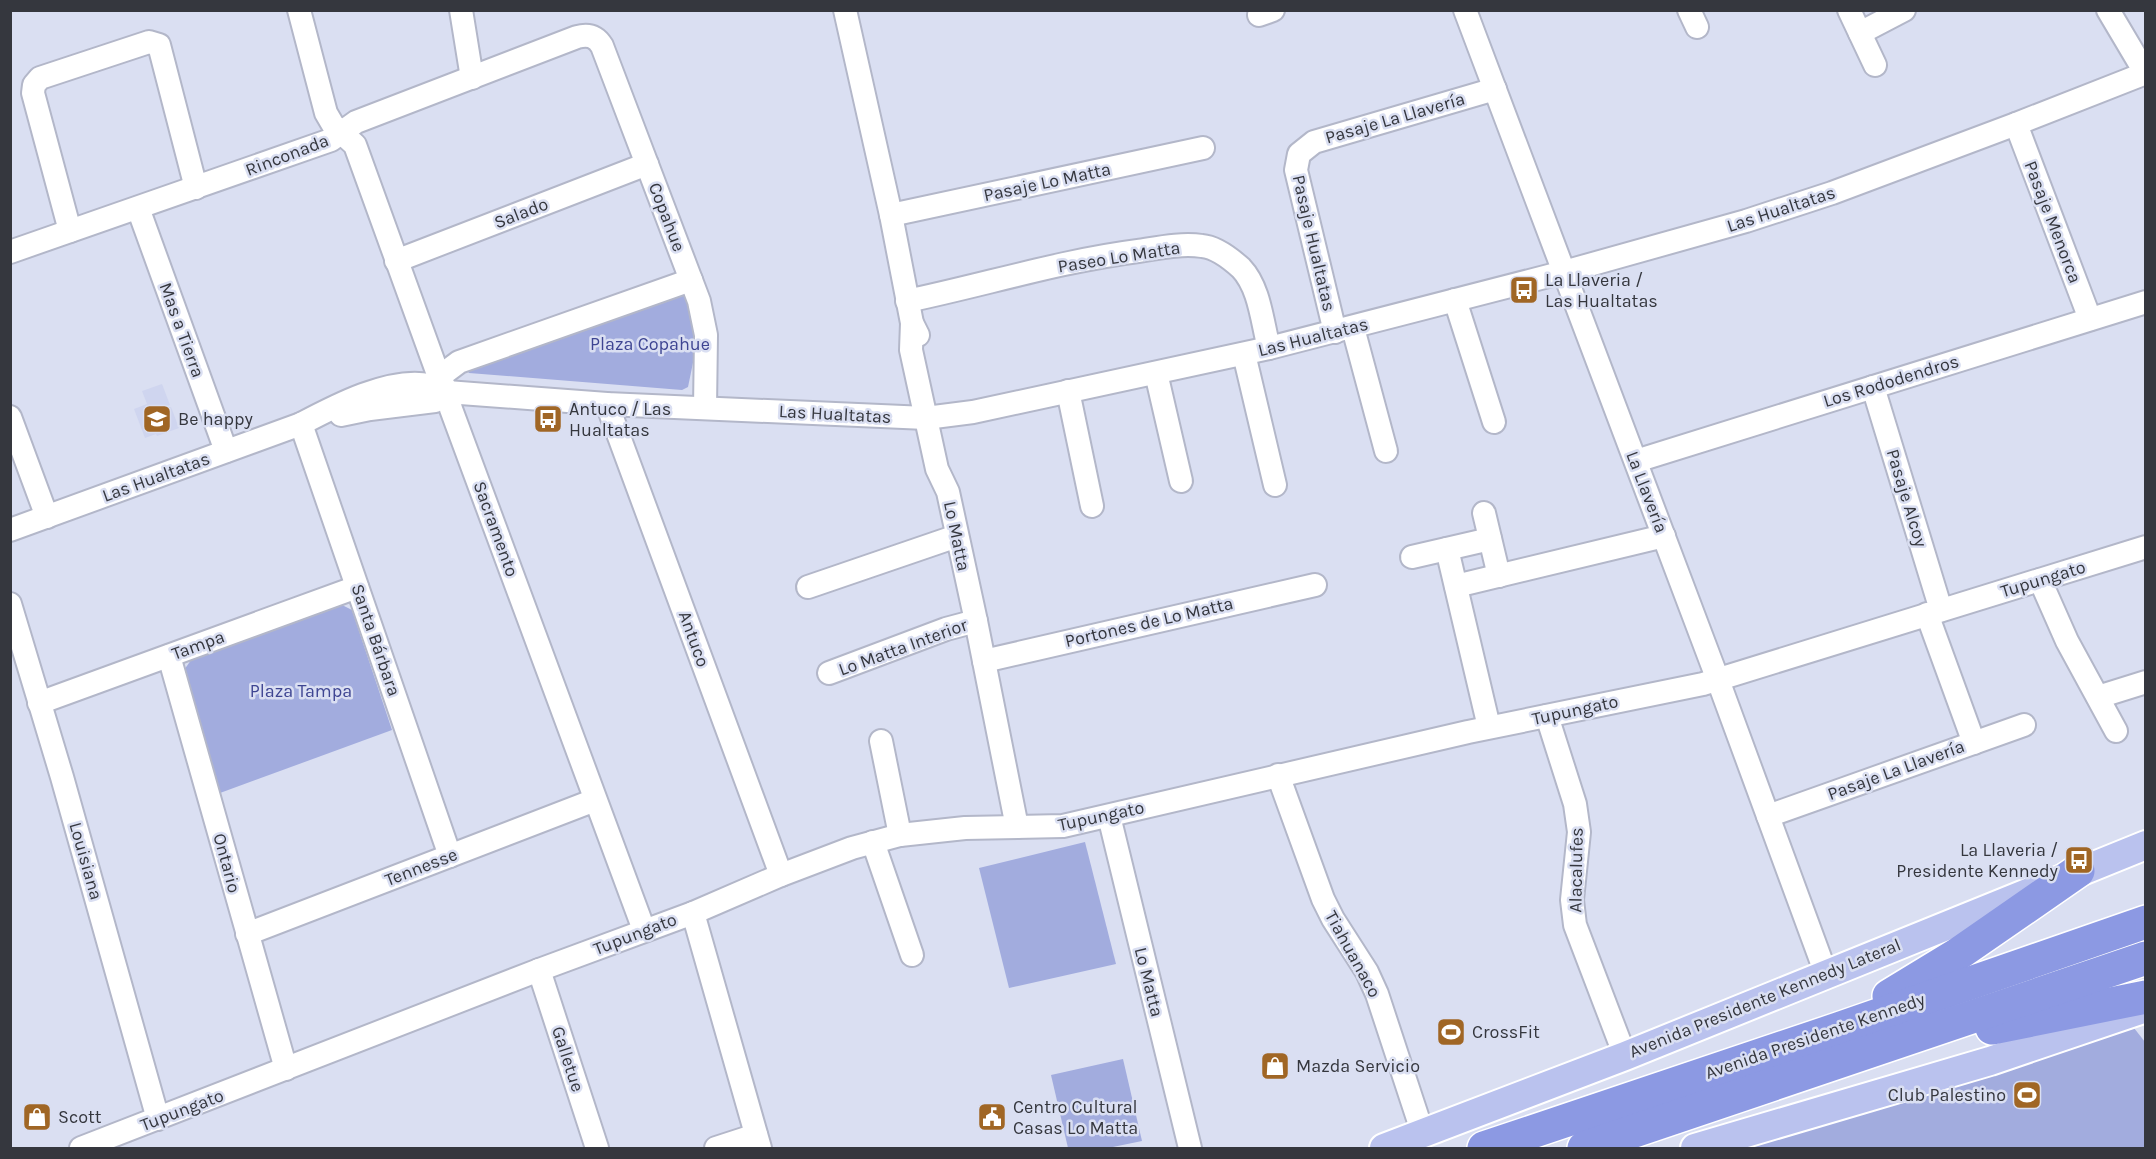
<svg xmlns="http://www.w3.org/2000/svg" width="2156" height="1159" font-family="Karla,sans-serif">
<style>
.built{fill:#cfd5ef}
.green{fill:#a2acde}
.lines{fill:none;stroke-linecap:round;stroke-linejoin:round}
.minor-casing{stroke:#b3b7c9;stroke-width:26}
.major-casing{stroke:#fff;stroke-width:32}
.highway-casing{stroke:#fff;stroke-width:36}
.minor{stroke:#fff;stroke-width:22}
.major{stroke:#bac2ee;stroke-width:28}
.highway{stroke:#8c99e3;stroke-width:33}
.labels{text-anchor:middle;stroke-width:5;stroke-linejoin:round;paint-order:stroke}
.street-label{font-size:18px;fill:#35373e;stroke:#dadff2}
.poi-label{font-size:18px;fill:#35373e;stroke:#dadff2;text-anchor:start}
.park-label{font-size:18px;fill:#3e4592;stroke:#dadff2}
</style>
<rect width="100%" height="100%" fill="#dadff2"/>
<!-- built -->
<polygon class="built" points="162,384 170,405 163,408 164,410 171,407 179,428 157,436 156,434 145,438 134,409 147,404 142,391"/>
<!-- green -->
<g class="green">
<polygon points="682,288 692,317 695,353 688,387 682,390 469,373 464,366"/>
<polygon points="340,604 352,610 392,730 220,793 182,673 191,660"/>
<polygon points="1085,842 1116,964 1009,988 979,868"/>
<polygon points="2134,1028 2145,1042 2145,1148 1728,1148"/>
<polygon points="1123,1059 1142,1141 1108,1148 1068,1148 1051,1075"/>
</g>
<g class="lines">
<!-- minor casing -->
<g class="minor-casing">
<g id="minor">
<polyline points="299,10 326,113 333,125 355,145 439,377 447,392 451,409 644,930"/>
<polyline points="461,10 472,78"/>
<polyline points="845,10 891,215 912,323 918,335"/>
<polyline points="1465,10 1718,680 1826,974"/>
<polyline points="1689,10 1697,27"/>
<polyline points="1849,10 1875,65"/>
<polyline points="2108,10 2146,74"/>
<polyline points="1259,15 1273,10"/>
<polyline points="1860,33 1904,10"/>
<polyline points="2016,124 2090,319"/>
<polyline points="138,208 226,451"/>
<polyline points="891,215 1203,148"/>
<polyline points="70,231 33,93 34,85 40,78 149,42 159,45 196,188"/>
<path d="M 10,252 L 331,140 L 356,122 L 577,37 C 588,34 596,36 602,46 L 699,301 L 706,335 L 705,408"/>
<polyline points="396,261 647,164"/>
<polyline points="1455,300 1494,422"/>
<path d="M 907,301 C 984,285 1060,261 1138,251 C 1158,248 1181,243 1202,246 C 1215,247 1231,259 1241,268 C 1260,288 1262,322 1269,348"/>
<polyline points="912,323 911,350 937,469 948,492 976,621 1017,827"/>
<polyline points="1353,328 1386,451"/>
<polyline points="1335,332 1296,170 1299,154 1314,142 1495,89"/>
<polyline points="1244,354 1275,485"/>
<polyline points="1156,373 1181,481"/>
<polyline points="439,377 459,362 691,280"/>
<polyline points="1873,387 1941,610"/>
<polyline points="1068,391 1092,506"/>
<polyline points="607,404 781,875"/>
<polyline points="341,415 370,409 435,401 447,392"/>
<polyline points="10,417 47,517"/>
<polyline points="301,424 450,856"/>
<polyline points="1636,461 2146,302"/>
<polyline points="1484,513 1499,576"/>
<path d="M 10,530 L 301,424 C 335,406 390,377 429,385 C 435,387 441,390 447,392 L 607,404 L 926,418 L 973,412 L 1269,348 L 1564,272 L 1746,221 L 1832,193 L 2016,124 L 2146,73"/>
<polyline points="1447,549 1489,727"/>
<polyline points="1412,557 1490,539"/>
<polyline points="2040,580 2067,641 2116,731"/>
<polyline points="1456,586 1664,536"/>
<polyline points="808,587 957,536"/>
<polyline points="10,604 62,777 158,1119"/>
<polyline points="1927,614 1974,743"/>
<polyline points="169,656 286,1069"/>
<polyline points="984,661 1315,585"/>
<polyline points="829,673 946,629 976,621"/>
<polyline points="2098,697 2146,682"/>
<polyline points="39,703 357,587"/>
<polyline points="1547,716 1575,804 1579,832 1572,900 1575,925 1625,1056"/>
<polyline points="881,741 900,835"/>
<polyline points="1278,775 1323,899 1333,919 1367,972 1377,994 1423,1134"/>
<polyline points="1109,816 1190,1148"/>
<polyline points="1768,816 2024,725"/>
<polyline points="873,842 912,955"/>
<polyline points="693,913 760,1148"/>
<polyline points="247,934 595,800"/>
<polyline points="539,970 597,1148"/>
<polyline points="81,1148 539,970 693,913 781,875 852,848 900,835 965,828 1063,826 1468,732 1703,684 2146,547"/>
<polyline points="716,1148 756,1135"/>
</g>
</g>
<!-- major casing -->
<g class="major-casing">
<g id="major">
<polyline points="1384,1148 1625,1056 2146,845"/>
<polyline points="1695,1148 1990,1061 2143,1009"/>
</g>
</g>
<!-- highway casing -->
<g class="highway-casing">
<g id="highway">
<polyline points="1889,996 1958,954 2078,871"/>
<polyline points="1992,1028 2146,997"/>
<polyline points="1484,1148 1841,1028 2146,922"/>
<polyline points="1584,1148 2146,958"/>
</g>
</g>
<!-- minor -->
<use href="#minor" class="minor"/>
<!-- major -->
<use href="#major" class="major"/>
<!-- highway -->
<use href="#highway" class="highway"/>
</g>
<!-- icons -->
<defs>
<g id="bus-square" transform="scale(1.5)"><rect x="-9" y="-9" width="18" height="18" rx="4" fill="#a06625" stroke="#dadff2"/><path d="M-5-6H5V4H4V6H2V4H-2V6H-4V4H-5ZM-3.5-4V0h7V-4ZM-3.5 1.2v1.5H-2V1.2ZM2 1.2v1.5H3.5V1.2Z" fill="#fff"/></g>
<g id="school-square" transform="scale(1.5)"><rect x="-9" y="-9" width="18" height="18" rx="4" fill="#a06625" stroke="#dadff2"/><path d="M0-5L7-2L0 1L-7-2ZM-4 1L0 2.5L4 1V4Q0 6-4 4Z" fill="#fff"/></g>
<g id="stadium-square" transform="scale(1.5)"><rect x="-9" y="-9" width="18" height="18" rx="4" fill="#a06625" stroke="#dadff2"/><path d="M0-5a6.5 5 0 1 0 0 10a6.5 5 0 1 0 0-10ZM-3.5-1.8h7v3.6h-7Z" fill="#fff"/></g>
<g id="shop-square" transform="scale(1.5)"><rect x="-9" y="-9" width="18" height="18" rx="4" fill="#a06625" stroke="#dadff2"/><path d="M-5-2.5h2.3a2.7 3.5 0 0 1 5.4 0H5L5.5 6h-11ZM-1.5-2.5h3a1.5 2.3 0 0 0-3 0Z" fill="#fff"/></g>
<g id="civic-square" transform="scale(1.5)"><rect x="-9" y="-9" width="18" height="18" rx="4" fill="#a06625" stroke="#dadff2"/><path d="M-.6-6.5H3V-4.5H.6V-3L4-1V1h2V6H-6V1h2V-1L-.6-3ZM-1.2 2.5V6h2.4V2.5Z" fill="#fff"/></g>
</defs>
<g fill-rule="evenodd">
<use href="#bus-square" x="1524" y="290"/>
<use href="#school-square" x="157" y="419"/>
<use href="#bus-square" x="548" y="419"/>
<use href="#bus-square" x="2079" y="860"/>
<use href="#stadium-square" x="1451" y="1032"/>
<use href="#shop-square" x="1275" y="1066"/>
<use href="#stadium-square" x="2027" y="1095"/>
<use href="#shop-square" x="37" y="1117"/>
<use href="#civic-square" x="992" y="1117"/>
</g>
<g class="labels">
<!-- street labels -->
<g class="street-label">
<text transform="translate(1395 118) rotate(-16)" y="6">Pasaje La Llavería</text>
<text transform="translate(287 155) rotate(-21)" y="6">Rinconada</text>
<text transform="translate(1047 182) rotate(-12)" y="6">Pasaje Lo Matta</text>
<text transform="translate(1781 209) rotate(-18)" y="6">Las Hualtatas</text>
<text transform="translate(521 213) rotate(-21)" y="6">Salado</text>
<text transform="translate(667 217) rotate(69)" y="6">Copahue</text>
<text transform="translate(2053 222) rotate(69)" y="6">Pasaje Menorca</text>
<text transform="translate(1314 243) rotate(77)" y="6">Pasaje Hualtatas</text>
<text transform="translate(1119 257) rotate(-9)" y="6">Paseo Lo Matta</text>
<text transform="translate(182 330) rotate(70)" y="6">Mas a Tierra</text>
<text transform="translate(1313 337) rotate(-14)" y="6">Las Hualtatas</text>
<text transform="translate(1891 381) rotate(-17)" y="6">Los Rododendros</text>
<text transform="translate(835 414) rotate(3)" y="6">Las Hualtatas</text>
<text transform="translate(156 477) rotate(-20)" y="6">Las Hualtatas</text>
<text transform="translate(1647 492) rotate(69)" y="6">La Llavería</text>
<text transform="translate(1907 498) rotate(73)" y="6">Pasaje Alcoy</text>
<text transform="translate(496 529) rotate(70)" y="6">Sacramento</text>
<text transform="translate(957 536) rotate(78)" y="6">Lo Matta</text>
<text transform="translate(2043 579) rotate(-17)" y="6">Tupungato</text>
<text transform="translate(1149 622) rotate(-13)" y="6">Portones de Lo Matta</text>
<text transform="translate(694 639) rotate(70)" y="6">Antuco</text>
<text transform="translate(376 640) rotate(71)" y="6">Santa Bárbara</text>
<text transform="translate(198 645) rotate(-20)" y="6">Tampa</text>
<text transform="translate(903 647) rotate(-20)" y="6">Lo Matta Interior</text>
<text transform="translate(1575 710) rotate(-12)" y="6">Tupungato</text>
<text transform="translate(1896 770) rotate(-20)" y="6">Pasaje La Llavería</text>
<text transform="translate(1101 816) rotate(-12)" y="6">Tupungato</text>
<text transform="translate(86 861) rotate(74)" y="6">Louisiana</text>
<text transform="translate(227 863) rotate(75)" y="6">Ontario</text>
<text transform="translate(421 867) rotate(-21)" y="6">Tennesse</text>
<text transform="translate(1576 870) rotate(-89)" y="6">Alacalufes</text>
<text transform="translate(635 934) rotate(-21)" y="6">Tupungato</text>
<text transform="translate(1353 954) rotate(61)" y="6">Tiahuanaco</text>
<text transform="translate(1149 982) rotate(76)" y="6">Lo Matta</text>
<text transform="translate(1765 998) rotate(-22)" y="6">Avenida Presidente Kennedy Lateral</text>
<text transform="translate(1815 1036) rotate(-19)" y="6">Avenida Presidente Kennedy</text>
<text transform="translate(568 1059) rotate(72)" y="6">Galletue</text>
<text transform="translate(182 1110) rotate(-21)" y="6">Tupungato</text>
</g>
<!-- poi labels -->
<g class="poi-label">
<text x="1545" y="286">La Llaveria /<tspan x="1545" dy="21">Las Hualtatas</tspan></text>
<text x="569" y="415">Antuco / Las<tspan x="569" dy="21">Hualtatas</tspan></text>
<text x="178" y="425">Be happy</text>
<text x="2058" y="856" text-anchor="end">La Llaveria /<tspan x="2058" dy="21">Presidente Kennedy</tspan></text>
<text x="1472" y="1038">CrossFit</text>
<text x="1296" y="1072">Mazda Servicio</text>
<text x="2006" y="1101" text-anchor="end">Club Palestino</text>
<text x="1013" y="1113">Centro Cultural<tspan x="1013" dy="21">Casas Lo Matta</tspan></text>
<text x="58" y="1123">Scott</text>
</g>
<!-- park labels -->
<g class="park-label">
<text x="650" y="350">Plaza Copahue</text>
<text x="301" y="697">Plaza Tampa</text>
</g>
</g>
<!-- border -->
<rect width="2156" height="1159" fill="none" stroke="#35373e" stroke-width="24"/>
</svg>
